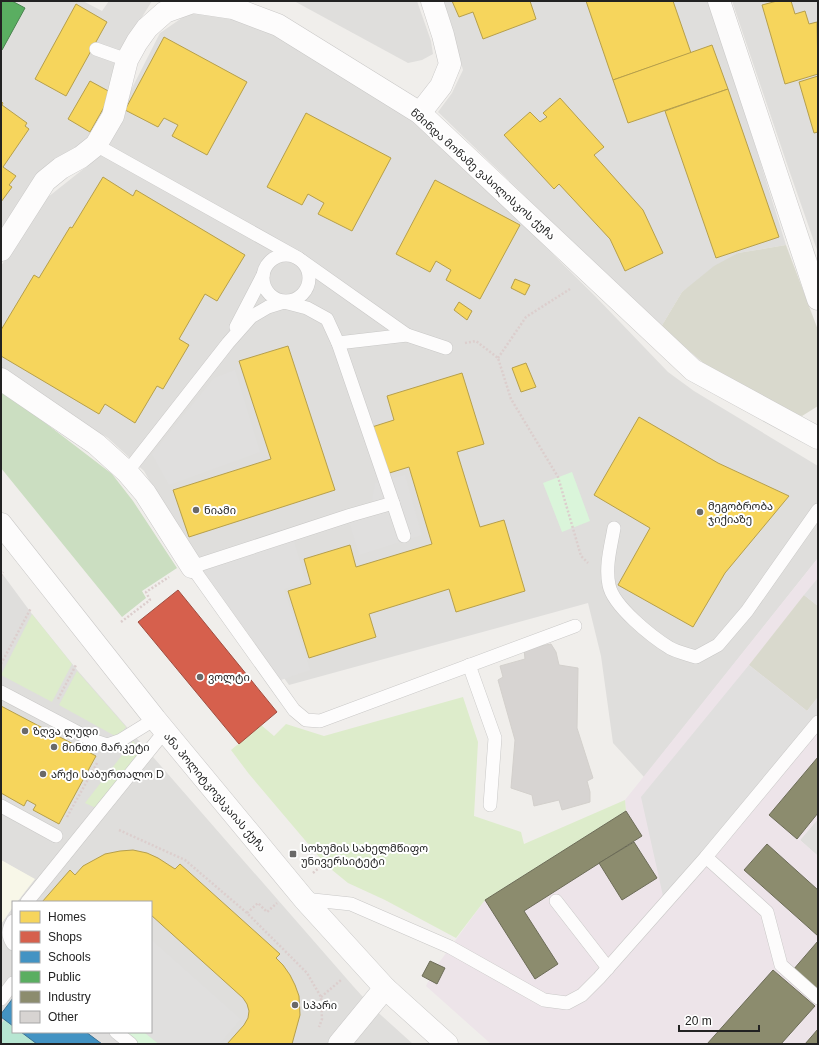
<svg xmlns="http://www.w3.org/2000/svg" width="819" height="1045" font-family="Arial,'Noto Sans Georgian',sans-serif">
<style>
.residential{fill:#dfdedc}
.industrial{fill:#ede4e9}
.education{fill:#f8f7e8}
.construction{fill:#d9d9cd}
.grass{fill:#ddeccb}
.forest{fill:#cbdec1}
.park{fill:#daf5da}
.pitch{fill:#b7e6d2}
.parking{fill:#e0dfde}
.homes{fill:#f6d55c;stroke:#b69f4b}
.shops{fill:#d6604d;stroke:#a04d40}
.schools{fill:#4393c3;stroke:#397193}
.public{fill:#5aae61;stroke:#49844e}
.industry{fill:#8c8c6e;stroke:#6c6c57}
.building{fill:#d7d4d2;stroke:#d3d0cc}
.lines{fill:none;stroke-linecap:round;stroke-linejoin:round}
.service-casing{stroke:#c9c8c7;stroke-width:14}
.minor-casing{stroke:#c9c8c7;stroke-width:23}
.tertiary-casing{stroke:#c9c8c7;stroke-width:23}
.path{stroke:#dccecd;stroke-width:2.5;stroke-dasharray:2 2;stroke-linecap:butt}
.service{stroke:#fdfcfc;stroke-width:13}
.minor{stroke:#fdfcfc;stroke-width:22}
.tertiary{stroke:#fdfcfc;stroke-width:22}
.poi-dot{fill:#6a6968;stroke:#fff;stroke-width:1.5}
.labels{text-anchor:middle;stroke-width:4;stroke-linejoin:round;paint-order:stroke}
.street-label{font-size:11px;fill:#222;stroke:#fff}
.poi-label{font-size:11px;fill:#222;stroke:#fff;text-anchor:start}
</style>
<rect width="100%" height="100%" fill="#f0eeeb"/>
<!-- residential -->
<g class="residential">
<polygon points="1,1 83,1 102,11 109,1 152,1 137,25 113,99 90,140 1,230"/>
<polygon points="294,1 417,1 431,41 433,54 422,60 408,63"/>
<polygon points="443,1 710,1 786,245 738,253 682,292 661,327 438,112 452,93 463,70"/>
<polygon points="732,1 818,1 818,253 789,170"/>
<polygon points="239,5 381,84 595,296 668,372 694,391 818,466 818,558 644,777 613,743 601,656 588,603 289,685 178,530 144,471 108,438 1,373 1,266 43,201 96,159 160,33 192,11"/>
<polygon points="1,572 32,614 78,671 353,986 372,1007 413,1044 1,1044 1,924 13,907 13,1032 151,1032 151,902 17,902 34,879 1,860"/>
<polygon points="818,819 818,856 800,840"/>
</g>
<!-- industrial -->
<polygon class="industrial" points="818,558 818,819 800,840 818,856 818,1044 491,1044 426,986 429,980 422,976 430,961 438,964 485,900 626,811 625,800"/>
<!-- education -->
<polygon class="education" points="1,860 35,879 17,902 13,902 13,907 1,924"/>
<!-- construction -->
<g class="construction">
<polygon points="786,245 818,330 818,406 802,416 787,412 714,372 661,327 682,292 714,266 738,253"/>
<polygon points="804,595 818,606 818,697 807,711 749,665"/>
</g>
<!-- grass -->
<g class="grass">
<polygon points="32,614 72,664 52,702 1,675"/>
<polygon points="77,671 126,727 120,735 115,736 59,705"/>
<polygon points="463,697 478,742 474,816 521,832 524,844 625,800 626,811 485,900 456,938 385,900 348,883 326,865 249,774 231,750 261,725 274,736 286,724 324,736"/>
<polygon points="133,741 142,751 96,808 85,803"/>
</g>
<!-- forest -->
<polygon class="forest" points="1,389 112,474 133,501 177,568 142,591 146,598 122,617 1,468"/>
<!-- park -->
<g class="park">
<polygon points="572,472 590,521 562,532 543,483"/>
<polygon points="122,1032 144,1032 159,1044 137,1044"/>
</g>
<!-- pitch -->
<polygon class="pitch" points="5,1019 13,1026 13,1032 21,1032 37,1044 1,1044 1,1024"/>
<!-- parking -->
<g class="parking">
<polygon points="235,370 260,452 169,485 152,454 214,378"/>
<polygon points="405,475 422,535 359,555 349,522 371,505 375,483"/>
<polygon points="292,535 306,582 284,589 310,670 281,680 199,565"/>
<polygon points="818,578 818,606 804,595"/>
<polygon points="749,665 807,711 818,697 818,720 665,905 641,797"/>
<polygon points="151,939 241,1019 220,1044 159,1044 144,1032 151,1032"/>
<polygon points="86,1032 122,1032 137,1044 102,1044"/>
</g>
<!-- homes -->
<g class="homes">
<polygon points="452,1 530,1 536,19 483,39 473,12 459,17"/>
<polygon points="586,1 673,1 691,53 613,80"/>
<polygon points="777,1 791,1 795,14 805,11 809,24 817,22 818,74 785,84 762,5"/>
<polygon points="76,4 107,22 66,96 35,79"/>
<polygon points="164,37 247,82 207,155 172,136 178,125 164,118 158,127 125,110"/>
<polygon points="712,45 728,89 628,123 613,80"/>
<polygon points="818,76 818,132 814,133 799,82"/>
<polygon points="90,81 112,93 90,132 68,119"/>
<polygon points="728,89 779,237 716,258 665,111"/>
<polygon points="560,98 604,147 594,155 643,210 663,253 625,271 610,239 559,184 554,189 504,135 530,112 540,122 547,117 543,113"/>
<polygon points="1,101 3,103 2,105 27,123 25,126 29,129 3,167 16,176 9,185 12,187 1,202"/>
<polygon points="306,113 391,158 352,231 318,214 324,203 308,194 302,205 267,187"/>
<polygon points="103,177 133,196 136,190 245,255 217,301 205,294 179,339 189,345 163,389 157,386 135,423 105,404 99,414 1,356 1,330 34,275 39,278 70,227 72,228"/>
<polygon points="435,180 520,225 480,299 446,280 451,270 436,261 430,272 396,254"/>
<polygon points="515,279 530,285 525,295 511,288"/>
<polygon points="459,302 472,311 467,320 454,310"/>
<polygon points="288,346 335,490 189,537 173,490 271,459 239,361"/>
<polygon points="526,363 536,387 521,392 512,368"/>
<polygon points="462,373 484,444 457,452 480,527 504,520 525,591 456,612 449,589 369,614 376,637 309,658 288,591 311,584 304,559 350,545 356,567 432,544 409,467 386,474 372,427 394,420 387,396"/>
<polygon points="639,417 718,463 789,496 725,573 693,627 618,585 650,528 594,495"/>
<polygon points="1,706 96,756 59,824 33,810 36,805 27,800 24,806 1,793"/>
<polygon points="133,850 147,853 158,858 175,869 180,864 280,954 276,958 283,965 290,975 295,985 299,996 300,1015 292,1044 227,1044 244,1025 248,1018 249,1011 247,1004 243,998 151,915 151,902 42,902 70,870 75,875 83,866 105,854 120,851"/>
</g>
<!-- shops -->
<polygon class="shops" points="178,590 277,712 239,744 138,622"/>
<!-- schools -->
<g class="schools">
<polygon points="13,998 13,1026 1,1017 1,1014"/>
<polygon points="21,1032 86,1032 102,1044 37,1044"/>
</g>
<!-- public -->
<polygon class="public" points="1,1 12,1 25,8 2,50 1,49"/>
<!-- industry -->
<g class="industry">
<polygon points="818,757 818,813 797,839 769,815"/>
<polygon points="626,811 642,836 524,911 558,964 535,979 485,900"/>
<polygon points="634,842 657,878 622,900 599,863"/>
<polygon points="767,844 818,890 818,936 744,870"/>
<polygon points="818,941 818,992 793,970"/>
<polygon points="430,961 445,968 437,984 422,976"/>
<polygon points="773,970 815,1006 781,1044 707,1044"/>
<polygon points="818,1029 818,1044 805,1044"/>
</g>
<!-- building -->
<polygon class="building" points="551,644 556,652 559,665 578,668 577,728 593,778 587,781 590,792 590,802 562,810 559,800 534,806 532,795 511,788 515,740 498,680 503,677 500,666 525,659 524,649"/>
<g class="lines">
<!-- service casing -->
<g class="service-casing">
<g id="service">
<polyline points="96,49 127,60"/>
<polyline points="96,145 298,258 407,335"/>
<circle cx="286" cy="278" r="23"/>
<polyline points="236,327 263,275"/>
<polyline points="338,343 407,335 446,348"/>
<polyline points="127,472 228,343 251,317 268,307 284,302 307,308 327,319 338,343 393,503 351,515 192,567 294,710 306,720 320,721 575,626"/>
<polyline points="393,503 404,536"/>
<path d="M 614,528 C 611,546 605,566 609,585 C 613,606 652,637 670,648 C 677,652 687,654 696,657 L 718,645 L 747,611 L 818,510"/>
<polyline points="469,665 495,738 490,805"/>
<polyline points="1,692 92,740 107,745 121,740 155,719"/>
<polyline points="1,806 56,836"/>
<polyline points="706,857 767,912 781,965 818,998"/>
<polyline points="304,899 351,904 450,947 544,1000 567,1003 582,995 599,978 706,857 818,722"/>
<polyline points="556,901 608,968"/>
<polyline points="27,902 165,731"/>
<path d="M 13,921 C 8,930 7,935 13,944"/>
<polyline points="1,999 13,983"/>
<polyline points="116,1032 131,1044"/>
</g>
</g>
<!-- minor casing -->
<g class="minor-casing">
<g id="minor">
<polyline points="719,1 818,299"/>
<polyline points="420,113 441,86 450,64 443,35 432,1"/>
<polyline points="1,250 45,181 61,168 81,157 96,145 113,116 127,60 137,42 147,28 165,12 193,2 233,8 278,25 420,113 693,370 818,438"/>
<polyline points="1,379 96,444 127,472 145,493 192,567"/>
<polyline points="339,1044 385,988"/>
</g>
</g>
<!-- tertiary casing -->
<g class="tertiary-casing">
<polyline id="tertiary" points="1,524 155,719 304,899 385,988 447,1044"/>
</g>
<!-- path -->
<g class="path">
<polyline points="465,343 476,341 498,358 511,399 558,477 581,556 588,563"/>
<polyline points="498,358 526,317 570,289"/>
<polyline points="1,576 3,572"/>
<polyline points="121,622 150,600 146,592 169,577"/>
<polyline points="1,664 31,608"/>
<polyline points="58,699 76,665"/>
<polyline points="67,817 97,763"/>
<polyline points="119,830 185,860 247,913 307,973 321,997 322,1019 319,1027"/>
<polyline points="313,873 322,865"/>
<polyline points="247,913 258,903 267,912 277,903"/>
<polyline points="321,997 341,980"/>
</g>
<!-- service -->
<use href="#service" class="service"/>
<!-- minor -->
<use href="#minor" class="minor"/>
<!-- tertiary -->
<use href="#tertiary" class="tertiary"/>
</g>
<!-- markers -->
<g class="poi-dot">
<circle cx="196" cy="510" r="4"/>
<circle cx="700" cy="512" r="4"/>
<circle cx="200" cy="677" r="4"/>
<circle cx="25" cy="731" r="4"/>
<circle cx="54" cy="747" r="4"/>
<circle cx="43" cy="774" r="4"/>
<rect x="289" y="850" width="8" height="8" rx="2"/>
<circle cx="295" cy="1005" r="4"/>
</g>
<g class="labels">
<!-- street labels -->
<g class="street-label">
<text transform="translate(483 174) rotate(42)" y="4">წმინდა მოწამე ვასილისკოს ქუჩა</text>
<text transform="translate(215 792) rotate(50)" y="4">ანა პოლიტკოვსკაიას ქუჩა</text>
</g>
<!-- poi labels -->
<g class="poi-label">
<text x="708" y="510">მეგობრობა<tspan x="708" dy="13">ჯიქიაზე</tspan></text>
<text x="204" y="514">ნიამი</text>
<text x="208" y="681">ვოლტი</text>
<text x="33" y="735">ზღვა ლუდი</text>
<text x="62" y="751">მინთი მარკეტი</text>
<text x="51" y="778">არქი საბურთალო D</text>
<text x="301" y="852">სოხუმის სახელმწიფო<tspan x="301" dy="13">უნივერსიტეტი</tspan></text>
<text x="303" y="1009">სპარი</text>
</g>
</g>
<!-- border -->
<rect width="819" height="1045" fill="none" stroke="#222222" stroke-width="4"/>
<!-- legend -->
<rect x="12" y="901" width="140" height="132" fill="#ffffff" stroke="#a7a7a7"/>
<rect x="20" y="911" width="20" height="12" fill="#f6d55c" stroke="#a7a7a7"/>
<text x="48" y="921" font-size="12" fill="#222222">Homes</text>
<rect x="20" y="931" width="20" height="12" fill="#d6604d" stroke="#a7a7a7"/>
<text x="48" y="941" font-size="12" fill="#222222">Shops</text>
<rect x="20" y="951" width="20" height="12" fill="#4393c3" stroke="#a7a7a7"/>
<text x="48" y="961" font-size="12" fill="#222222">Schools</text>
<rect x="20" y="971" width="20" height="12" fill="#5aae61" stroke="#a7a7a7"/>
<text x="48" y="981" font-size="12" fill="#222222">Public</text>
<rect x="20" y="991" width="20" height="12" fill="#8c8c6e" stroke="#a7a7a7"/>
<text x="48" y="1001" font-size="12" fill="#222222">Industry</text>
<rect x="20" y="1011" width="20" height="12" fill="#d7d4d2" stroke="#a7a7a7"/>
<text x="48" y="1021" font-size="12" fill="#222222">Other</text>
<!-- scale -->
<path d="M679 1025v6h80v-6" fill="none" stroke="#222222" stroke-width="2"/>
<text x="685" y="1025" font-size="12" fill="#222222" stroke="#ffffff" stroke-width="3" paint-order="stroke">20 m</text>
</svg>
